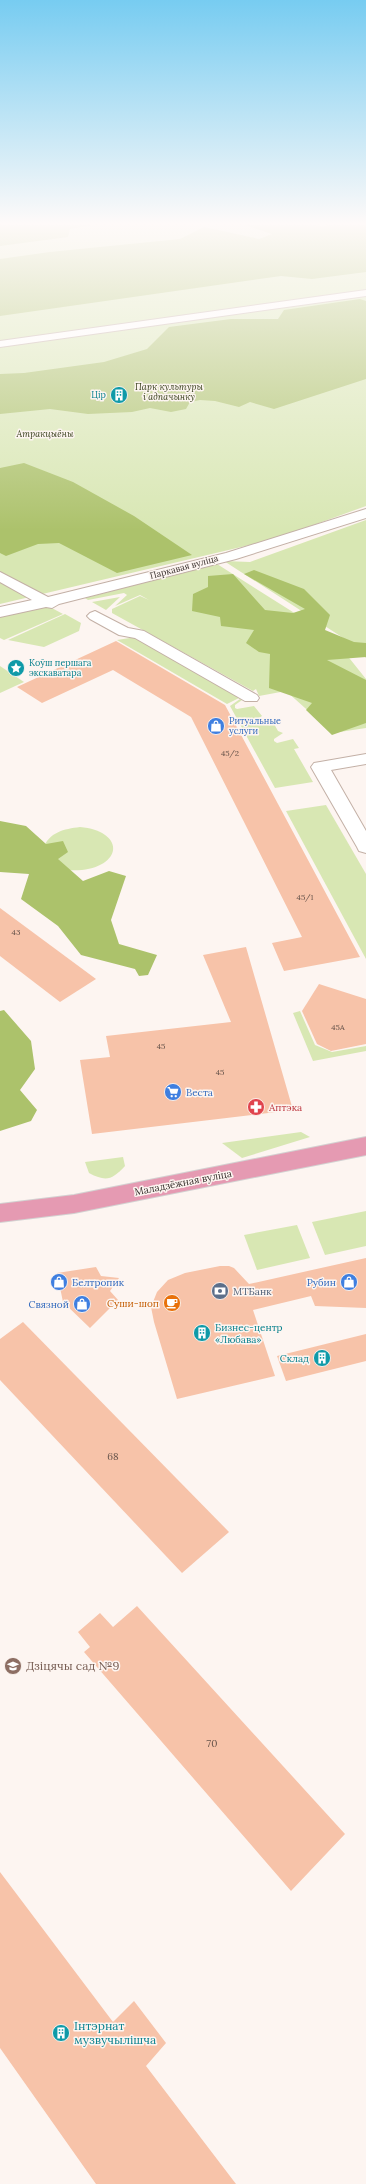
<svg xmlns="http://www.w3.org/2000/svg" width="366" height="2184" font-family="Lora,serif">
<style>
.green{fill:#d8e7b3}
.forest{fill:#acc26b}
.building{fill:#f7c3a9}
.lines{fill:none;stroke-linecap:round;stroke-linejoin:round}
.minor-casing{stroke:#c3b0a6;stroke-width:2}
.major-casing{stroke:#d3d1d1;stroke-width:2}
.minor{fill:#fff;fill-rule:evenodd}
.major{fill:#e59ab2;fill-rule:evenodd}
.labels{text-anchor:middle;stroke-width:3;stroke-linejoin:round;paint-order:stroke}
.number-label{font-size:8px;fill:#67544b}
.far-park-label{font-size:9px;font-style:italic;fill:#343d18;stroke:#fdf5f1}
.far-culture-label{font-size:9px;fill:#0d838f;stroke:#fdf5f1;text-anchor:end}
.far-street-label{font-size:9px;fill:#372f2c;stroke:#fdf5f1}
.far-shop-label{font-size:9px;fill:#366cbe;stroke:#fdf5f1;text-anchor:start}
.shop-label{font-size:10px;fill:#366cbe;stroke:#fdf5f1;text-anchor:start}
.health-label{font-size:10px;fill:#be3a42;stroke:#fdf5f1;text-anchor:start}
.street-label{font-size:10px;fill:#372f2c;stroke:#fdf5f1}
.service-label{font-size:10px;fill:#4e5e75;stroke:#fdf5f1;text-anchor:start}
.food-label{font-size:10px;fill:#c56008;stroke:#fdf5f1;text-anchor:end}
.culture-label{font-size:10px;fill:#0d838f;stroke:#fdf5f1;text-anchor:start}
.near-number-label{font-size:10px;fill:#67544b}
.near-education-label{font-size:12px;fill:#785e54;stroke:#fdf5f1;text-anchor:start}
.near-culture-label{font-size:12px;fill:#0d838f;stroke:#fdf5f1;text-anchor:start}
</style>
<rect width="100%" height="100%" fill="#fdf5f1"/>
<!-- green -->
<g class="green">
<polygon points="0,225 366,225 366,506 275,539 0,604"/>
<polygon points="366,520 366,658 348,641 224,561 250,562"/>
<polygon points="217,564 323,631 338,644 366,679 366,728 333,733 286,691 259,696 256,689 253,691 112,613 112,609 140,596 149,600 140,595 115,606 127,595 124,593 88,600 85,598"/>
<polygon points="120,597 106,610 92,602"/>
<polygon points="48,606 63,614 4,640 0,638 0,615"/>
<polygon points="65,614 81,623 79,631 44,647 8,640"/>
<polygon points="136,637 241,697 227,704 117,640"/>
<polygon points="0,666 24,682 0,693"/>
<polygon points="240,699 242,700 235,705 235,708 237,709 254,706 262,716 253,722 254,724 257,725 273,722 278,731 283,733 274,739 274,741 277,743 293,739 299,748 294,749 313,782 275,788 230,706"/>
<polygon points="326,805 366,874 366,959 286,811"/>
<path d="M 80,827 C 124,831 124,865 82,870 C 77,870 70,871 66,869 C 58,866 50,855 43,849 C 49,832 64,829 80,827 Z"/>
<polygon points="300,1011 315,1045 332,1052 366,1046 366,1051 313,1061 293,1013"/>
<polygon points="301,1132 310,1137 242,1158 222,1143"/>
<path d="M 123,1157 L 125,1166 C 112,1180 106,1182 89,1173 L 85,1162 Z"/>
<polygon points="366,1211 366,1246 325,1255 312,1222"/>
<polygon points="297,1225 310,1258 257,1270 244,1235"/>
</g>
<!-- forest -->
<g class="forest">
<polygon points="0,225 92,225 70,229 68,237 0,246"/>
<polygon points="245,225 317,225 322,227 329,225 366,225 366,272 312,279 281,276 0,316 0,259 50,252 180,239 204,227 259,239 272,234"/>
<polygon points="360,299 366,301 366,379 274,409 250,402 239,407 215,401 200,400 190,402 186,409 171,412 150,408 132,412 88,414 50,409 0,414 0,374 24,373 104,362 147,349 169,327 231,319 278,319 284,310"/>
<polygon points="24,463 73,482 134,516 192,555 117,573 59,543 38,544 6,556 0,553 0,468"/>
<polygon points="254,570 304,589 330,615 325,630 354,642 366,643 366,657 327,660 366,680 366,723 332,735 306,710 312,703 269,688 270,654 259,652 246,643 254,630 221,626 220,617 192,611 193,594 208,587 208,576 233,574 265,610 293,613 305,609 244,574"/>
<polygon points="0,821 26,826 46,844 63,841 68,852 58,859 83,881 109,871 126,876 111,920 119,944 157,955 148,975 139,976 135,969 81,955 58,926 21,899 29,874 0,872"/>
<polygon points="4,1010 31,1041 35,1069 20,1090 37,1110 31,1121 0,1131 0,1011"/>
</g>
<!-- building -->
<g class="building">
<polygon points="116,641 225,705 360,957 284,971 272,943 302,937 191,717 113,670 42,703 17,687"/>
<polygon points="0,908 96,979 60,1002 0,956"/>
<polygon points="246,947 293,1110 92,1134 80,1060 110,1057 106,1036 231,1022 203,955"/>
<polygon points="319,984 366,999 366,1044 331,1051 317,1044 302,1011"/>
<polygon points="366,1258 366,1308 315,1306 311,1296 253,1310 275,1376 177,1399 154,1322 151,1307 157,1292 168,1280 185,1273 220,1266 229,1266 234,1268 249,1284"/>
<polygon points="96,1267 101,1276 119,1278 110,1291 118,1300 90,1328 63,1302 57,1273"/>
<polygon points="23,1322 229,1532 182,1573 0,1380 0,1339"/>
<polygon points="366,1334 366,1361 286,1381 277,1356"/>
<polygon points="137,1606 345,1834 291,1891 84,1652 90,1647 78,1632 100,1613 113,1627"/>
<polygon points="0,1872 113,2022 134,2001 166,2043 146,2066 236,2184 96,2184 0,2048"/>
</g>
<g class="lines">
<!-- minor casing -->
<g class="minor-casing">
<g id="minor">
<polygon points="366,290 366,296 0,347 0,341"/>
<polygon points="366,509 366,518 236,559 59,604 52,608 46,607 0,617 0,607 32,600 0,582 0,572 48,597 226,553"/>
<polygon points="95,611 128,628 144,631 257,695 259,698 257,701 245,701 135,638 119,635 90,619 87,616 90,613"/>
<polygon points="366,754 366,764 331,770 366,831 366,853 359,851 357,847 311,767 314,763 320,762"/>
</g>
</g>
<!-- major casing -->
<g class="major-casing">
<polygon id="major" points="366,1137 366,1155 74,1213 0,1222 0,1204 74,1195"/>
</g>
<!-- minor -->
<use href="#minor" class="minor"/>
<!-- major -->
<use href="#major" class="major"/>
</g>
<!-- sky -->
<linearGradient id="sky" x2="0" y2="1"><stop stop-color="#77ccf1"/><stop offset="0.42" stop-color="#fefaf9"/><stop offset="1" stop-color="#fefaf9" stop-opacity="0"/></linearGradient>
<rect width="366" height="531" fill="url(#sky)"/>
<!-- icons -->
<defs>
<g id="building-disc" transform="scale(0.9)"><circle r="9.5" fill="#0f9aa8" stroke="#fdf5f1"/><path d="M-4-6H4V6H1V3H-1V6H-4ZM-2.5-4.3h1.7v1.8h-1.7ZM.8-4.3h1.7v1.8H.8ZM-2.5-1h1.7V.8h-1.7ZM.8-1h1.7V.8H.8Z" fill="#fff"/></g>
<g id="sight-disc" transform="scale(0.9)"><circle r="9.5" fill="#0f9aa8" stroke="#fdf5f1"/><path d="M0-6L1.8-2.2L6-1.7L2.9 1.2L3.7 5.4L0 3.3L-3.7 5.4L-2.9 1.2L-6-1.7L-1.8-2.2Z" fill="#fff"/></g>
<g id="shop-disc" transform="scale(0.9)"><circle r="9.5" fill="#3f7fe0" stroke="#fdf5f1"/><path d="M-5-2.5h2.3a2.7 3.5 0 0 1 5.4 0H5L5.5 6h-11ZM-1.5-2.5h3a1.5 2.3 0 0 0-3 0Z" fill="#fff"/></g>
<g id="supermarket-disc" transform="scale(0.9)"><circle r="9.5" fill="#3f7fe0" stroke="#fdf5f1"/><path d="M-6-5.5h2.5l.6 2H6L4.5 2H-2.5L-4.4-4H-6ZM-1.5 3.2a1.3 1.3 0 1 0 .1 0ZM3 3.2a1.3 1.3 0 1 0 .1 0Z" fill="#fff"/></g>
<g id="pharmacy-disc" transform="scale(0.9)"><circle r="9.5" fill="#e0444e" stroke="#fdf5f1"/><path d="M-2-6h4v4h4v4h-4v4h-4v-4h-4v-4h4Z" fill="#fff"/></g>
<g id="bank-disc" transform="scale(0.9)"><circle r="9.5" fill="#5c6f8a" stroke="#fdf5f1"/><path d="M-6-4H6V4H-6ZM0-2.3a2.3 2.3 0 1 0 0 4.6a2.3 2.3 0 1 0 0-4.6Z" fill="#fff"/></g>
<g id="cafe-disc" transform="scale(0.9)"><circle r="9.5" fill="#e8710a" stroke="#fdf5f1"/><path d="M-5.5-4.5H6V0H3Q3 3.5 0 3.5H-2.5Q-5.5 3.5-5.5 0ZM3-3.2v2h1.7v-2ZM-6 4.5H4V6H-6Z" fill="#fff"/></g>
<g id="school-disc" transform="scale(0.9)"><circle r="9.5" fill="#8d6e63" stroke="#fdf5f1"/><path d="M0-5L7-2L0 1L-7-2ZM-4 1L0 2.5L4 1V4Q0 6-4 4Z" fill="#fff"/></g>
</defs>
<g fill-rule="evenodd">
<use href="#building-disc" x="119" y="395"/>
<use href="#sight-disc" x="16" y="668"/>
<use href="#shop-disc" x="216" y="726"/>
<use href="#supermarket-disc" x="173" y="1092"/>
<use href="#pharmacy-disc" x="256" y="1107"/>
<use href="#shop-disc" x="59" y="1282"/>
<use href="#shop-disc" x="349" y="1282"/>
<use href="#bank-disc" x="220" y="1291"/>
<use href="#cafe-disc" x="172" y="1303"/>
<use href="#shop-disc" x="82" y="1304"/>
<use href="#building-disc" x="202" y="1333"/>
<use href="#building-disc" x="322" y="1358"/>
<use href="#school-disc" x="13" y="1666"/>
<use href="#building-disc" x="61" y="2033"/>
</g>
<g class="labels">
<!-- number labels -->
<g class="number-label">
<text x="230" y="756">45/2</text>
<text x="305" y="900">45/1</text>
<text x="16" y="935">43</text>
<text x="338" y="1030">45А</text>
<text x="161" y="1049">45</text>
<text x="220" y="1075">45</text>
</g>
<!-- far-park labels -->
<g class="far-park-label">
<text x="169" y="390">Парк культуры<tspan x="169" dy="10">і адпачынку</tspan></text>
<text x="45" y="437">Атракцыёны</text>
</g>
<!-- far-culture labels -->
<g class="far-culture-label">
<text x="106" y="398">Цір</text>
<text x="29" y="666" text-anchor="start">Коўш першага<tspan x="29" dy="10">экскаватара</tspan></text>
</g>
<!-- far-street labels -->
<g class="far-street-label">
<text transform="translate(184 567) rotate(-15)" y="3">Паркавая вуліца</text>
</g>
<!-- far-shop labels -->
<g class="far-shop-label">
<text x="229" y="724">Ритуальные<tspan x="229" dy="10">услуги</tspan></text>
</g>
<!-- shop labels -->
<g class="shop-label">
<text x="186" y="1096">Веста</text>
<text x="72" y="1286">Белтропик</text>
<text x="336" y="1286" text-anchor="end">Рубин</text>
<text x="69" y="1308" text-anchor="end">Связной</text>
</g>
<!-- health labels -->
<g class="health-label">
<text x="269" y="1111">Аптэка</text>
</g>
<!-- street labels -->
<g class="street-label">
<text transform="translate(183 1182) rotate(-11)" y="4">Маладзёжная вуліца</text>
</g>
<!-- service labels -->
<g class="service-label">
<text x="233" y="1295">МТБанк</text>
</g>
<!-- food labels -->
<g class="food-label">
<text x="159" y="1307">Суши-шоп</text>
</g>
<!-- culture labels -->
<g class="culture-label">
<text x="215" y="1331">Бизнес-центр<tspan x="215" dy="12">«Любава»</tspan></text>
<text x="309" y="1362" text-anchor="end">Склад</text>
</g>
<!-- near-number labels -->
<g class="near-number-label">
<text x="113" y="1460">68</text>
<text x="212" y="1747">70</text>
</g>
<!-- near-education labels -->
<g class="near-education-label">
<text x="26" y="1670">Дзіцячы сад №9</text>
</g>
<!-- near-culture labels -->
<g class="near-culture-label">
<text x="74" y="2030">Інтэрнат<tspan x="74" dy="14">музвучылішча</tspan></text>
</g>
</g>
</svg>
